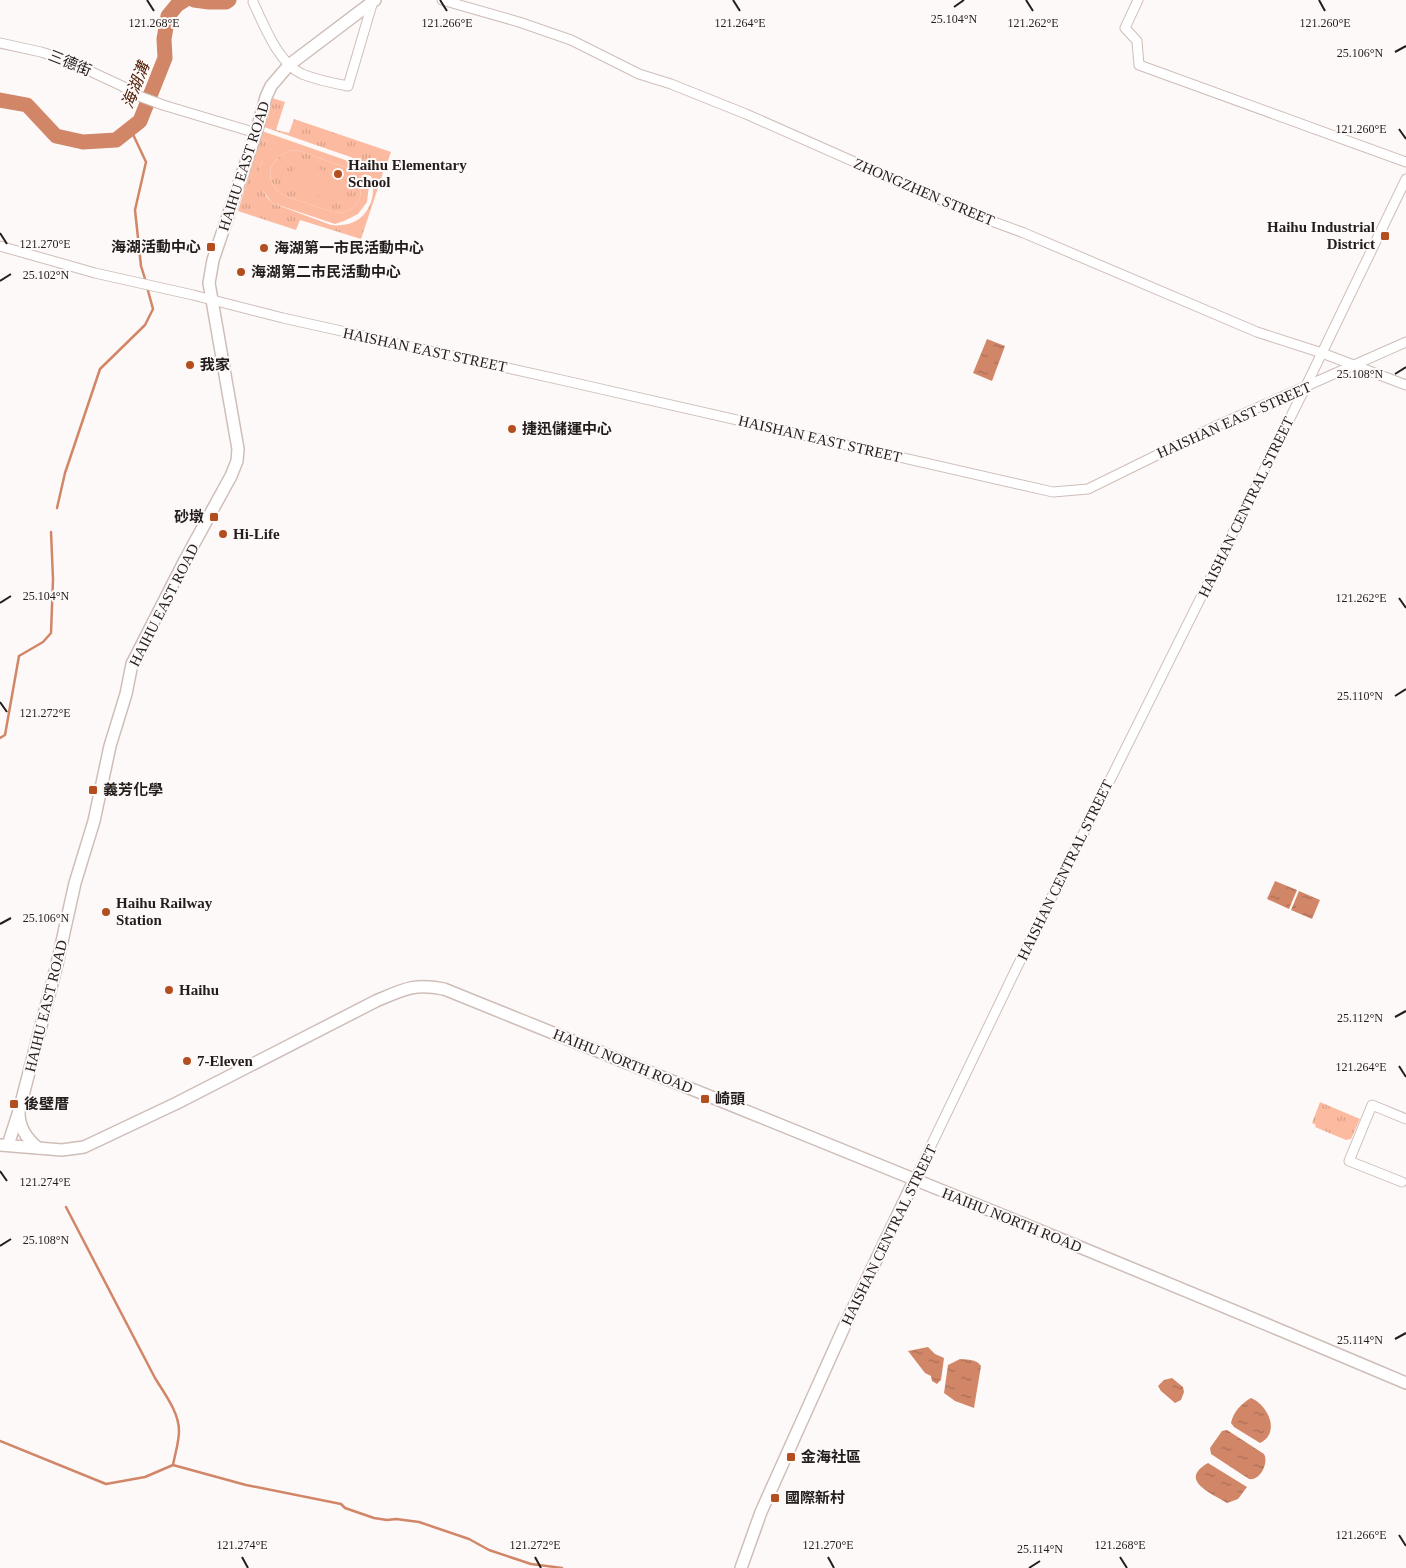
<svg xmlns="http://www.w3.org/2000/svg" width="1406" height="1568" font-family="'Times New Roman','Noto Sans TC',serif">
<style>
.grass{fill:url(#grass-tufts)}
.pitch{fill:#fcbba1;fill-rule:evenodd}
.water{fill:url(#water-ripples)}
.lines{fill:none;stroke-linecap:round;stroke-linejoin:round}
.stream{stroke:#d18668;stroke-width:2.5}
.river{stroke:#d18668;stroke-width:15}
.street-casing{stroke:#cfbeb8;stroke-width:11}
.secondary-casing{stroke:#cfbeb8;stroke-width:14}
.street{stroke:#fff;stroke-width:9}
.secondary{stroke:#fff;stroke-width:11}
.ticks{fill:none;stroke:#231d1b;stroke-width:2}
.poi-dot{fill:#b34e1f;stroke:#fdf9f8;stroke-width:2}
.labels{text-anchor:middle;stroke-width:4;stroke-linejoin:round;paint-order:stroke}
.street-label{font-size:15px;fill:#231d1b;stroke:#fdf9f8}
.poi-label{font-size:15px;font-weight:bold;fill:#231d1b;stroke:#fdf9f8;text-anchor:start}
.water-label{font-size:16px;font-style:italic;fill:#51210b;stroke:#fdf9f8}
.ticks-label{font-size:12px;text-anchor:middle;fill:#231d1b;stroke:#fdf9f8;stroke-width:4;stroke-linejoin:round;paint-order:stroke}
</style>
<defs>
<pattern id="grass-tufts" width="24" height="20" patternUnits="userSpaceOnUse" patternTransform="scale(1.25)"><rect width="24" height="20" fill="#fcbba1"/><path d="M3 7l-1-3M5 7V3M7 7l1-3M15 17l-1-3M17 17v-4M19 17l1-3" fill="none" stroke="#d8a08a"/></pattern>
<pattern id="water-ripples" width="26" height="14" patternUnits="userSpaceOnUse" patternTransform="scale(1.25)"><rect width="26" height="14" fill="#d18668"/><path d="M2 4q2-2 4 0t4 0M15 11q2-2 4 0t4 0" fill="none" stroke="#a96d55"/></pattern>
</defs>
<rect width="100%" height="100%" fill="#fdf9f8"/>
<!-- grass -->
<g class="grass">
<polygon points="272,98 285,102 276,130 289,133 294,119 391,152 385,169 264,127"/>
<path d="M 260,138 L 277,144 C 255,160 254,184 272,203 L 331,225 C 363,229 379,203 371,175 L 381,179 L 361,239 L 300,220 L 296,230 L 238,211 Z"/>
<path d="M 292,150 L 300,151 L 347,168 C 371,183 362,217 333,212 L 285,196 C 262,183 267,158 292,150 Z"/>
<polygon points="1320,1102 1360,1119 1351,1139 1346,1140 1315,1127 1316,1125 1312,1123"/>
</g>
<!-- pitch -->
<g class="pitch">
<path d="M 262,131 L 348,161 L 383,172 L 381,179 L 364,174 L 369,185 L 367,202 L 358,214 L 344,221 L 335,224 L 272,203 L 262,189 L 259,180 L 259,170 L 265,154 L 276,144 L 260,138 ZM 292,150 L 300,151 L 347,168 C 371,183 362,217 333,212 L 285,196 C 262,183 267,158 292,150 Z"/>
<polygon points="297,161 344,178 336,202 289,185"/>
</g>
<!-- water -->
<g class="water">
<polygon points="987,339 1005,346 992,381 973,373"/>
<polygon points="1275,881 1297,890 1289,909 1267,899"/>
<polygon points="1299,891 1320,900 1312,919 1291,910"/>
<polygon points="928,1347 935,1354 944,1358 941,1380 937,1384 932,1381 931,1376 925,1373 908,1351"/>
<path d="M 960,1359 C 969,1360 976,1359 981,1366 L 974,1408 L 955,1401 L 944,1393 L 948,1365 Z"/>
<polygon points="1172,1378 1183,1387 1184,1392 1181,1400 1175,1403 1161,1391 1158,1386 1164,1380"/>
<path d="M 1251,1398 C 1268,1405 1281,1433 1260,1443 L 1234,1427 L 1231,1423 C 1233,1412 1242,1403 1251,1398 Z"/>
<path d="M 1227,1430 L 1264,1454 C 1269,1463 1260,1481 1249,1479 L 1211,1454 L 1210,1448 L 1222,1431 Z"/>
<path d="M 1208,1463 L 1247,1487 L 1238,1499 L 1227,1503 C 1211,1493 1178,1480 1208,1463 Z"/>
</g>
<g class="lines">
<!-- stream -->
<g class="stream">
<polyline points="130,128 146,162 135,210 141,266 146,282"/>
<polyline points="57,508 65,473 100,369 145,325 153,309 147,287"/>
<polyline points="0,738 5,735 19,656 43,642 51,633 53,579 51,532"/>
<path d="M 66,1207 L 155,1378 C 164,1393 179,1412 179,1431 C 179,1442 175,1454 173,1465 L 246,1485 L 341,1504 L 345,1508 L 374,1518 L 387,1520 L 396,1519 L 419,1522 L 469,1539 L 489,1550 L 531,1564 L 562,1568"/>
<polyline points="0,1441 106,1484 145,1477 173,1465"/>
</g>
<!-- river -->
<g class="river">
<polyline points="194,0 209,2 226,2 229,0"/>
<polyline points="0,100 27,105 56,136 83,142 116,140 140,121 165,58 164,39 168,16 177,5 185,0"/>
</g>
<!-- street casing -->
<g class="street-casing">
<g id="street">
<polyline points="442,0 519,22 571,40 639,74 671,84 746,114 970,213 1024,233 1257,332 1322,353 1406,385"/>
<polyline points="1138,0 1125,28 1137,41 1139,65 1406,162"/>
<path d="M 253,2 C 264,25 278,63 302,74 C 317,80 332,83 348,86 L 373,1"/>
<polyline points="0,43 41,52 66,60 122,86 136,95 163,105 256,133"/>
<polyline points="0,246 95,273 193,295 283,318 566,381 1053,492 1088,489 1216,426 1406,342"/>
<polyline points="914,1181 1017,967 1305,388 1406,179"/>
<polyline points="1402,1182 1349,1161 1372,1105 1406,1119"/>
</g>
</g>
<!-- secondary casing -->
<g class="secondary-casing">
<g id="secondary">
<path d="M 19,1113 C 19,1128 27,1139 38,1148"/>
<path d="M 0,1145 L 62,1150 L 84,1147 L 177,1103 L 376,1001 C 404,989 414,983 444,989 C 766,1119 1087,1248 1406,1383"/>
<polyline points="8,1145 19,1111 57,964 75,883 94,821 110,746 126,694 132,664 185,560 231,476 237,461 238,449 209,283 213,260 256,133 266,97 271,86 289,65 375,0"/>
<polyline points="741,1568 761,1512 845,1325 914,1181"/>
</g>
</g>
<!-- street -->
<use href="#street" class="street"/>
<!-- secondary -->
<use href="#secondary" class="secondary"/>
</g>
<!-- ticks -->
<path class="ticks" d="M 147,0 L 154,11M 440,0 L 447,11M 733,0 L 740,11M 1026,0 L 1033,11M 1319,0 L 1325,11M 954,7 L 964,0M 1395,52 L 1406,46M 1399,129 L 1406,139M 0,233 L 7,244M 0,281 L 11,274M 1395,374 L 1406,367M 1399,598 L 1406,608M 0,603 L 11,596M 1395,696 L 1406,689M 0,702 L 7,712M 0,924 L 11,918M 1395,1017 L 1406,1011M 1399,1066 L 1406,1077M 0,1171 L 7,1181M 0,1246 L 11,1239M 1395,1339 L 1406,1333M 1399,1535 L 1406,1546M 242,1557 L 248,1568M 535,1557 L 541,1568M 828,1557 L 834,1568M 1120,1557 L 1127,1568M 1029,1568 L 1040,1561"/>
<!-- markers -->
<g class="poi-dot">
<circle cx="338" cy="174" r="5"/>
<rect x="1380" y="231" width="10" height="10" rx="2.5"/>
<rect x="206" y="242" width="10" height="10" rx="2.5"/>
<circle cx="264" cy="248" r="5"/>
<circle cx="241" cy="272" r="5"/>
<circle cx="190" cy="365" r="5"/>
<circle cx="512" cy="429" r="5"/>
<rect x="209" y="512" width="10" height="10" rx="2.5"/>
<circle cx="223" cy="534" r="5"/>
<rect x="88" y="785" width="10" height="10" rx="2.5"/>
<circle cx="106" cy="912" r="5"/>
<circle cx="169" cy="990" r="5"/>
<circle cx="187" cy="1061" r="5"/>
<rect x="700" y="1094" width="10" height="10" rx="2.5"/>
<rect x="9" y="1099" width="10" height="10" rx="2.5"/>
<rect x="786" y="1452" width="10" height="10" rx="2.5"/>
<rect x="770" y="1493" width="10" height="10" rx="2.5"/>
</g>
<g class="labels">
<!-- street labels -->
<g class="street-label">
<text transform="translate(70 63) rotate(22)" y="5">三德街</text>
<text transform="translate(244 166) rotate(-72)" y="5">HAIHU EAST ROAD</text>
<text transform="translate(924 192) rotate(23)" y="5">ZHONGZHEN STREET</text>
<text transform="translate(425 350) rotate(12)" y="5">HAISHAN EAST STREET</text>
<text transform="translate(1234 420) rotate(-24)" y="5">HAISHAN EAST STREET</text>
<text transform="translate(820 439) rotate(13)" y="5">HAISHAN EAST STREET</text>
<text transform="translate(1246 507) rotate(-64)" y="5">HAISHAN CENTRAL STREET</text>
<text transform="translate(164 605) rotate(-63)" y="5">HAIHU EAST ROAD</text>
<text transform="translate(1065 870) rotate(-64)" y="5">HAISHAN CENTRAL STREET</text>
<text transform="translate(46 1006) rotate(-76)" y="5">HAIHU EAST ROAD</text>
<text transform="translate(623 1061) rotate(22)" y="5">HAIHU NORTH ROAD</text>
<text transform="translate(1012 1220) rotate(22)" y="5">HAIHU NORTH ROAD</text>
<text transform="translate(889 1235) rotate(-64)" y="5">HAISHAN CENTRAL STREET</text>
</g>
<!-- poi labels -->
<g class="poi-label">
<text x="348" y="170">Haihu Elementary<tspan x="348" dy="17">School</tspan></text>
<text x="1375" y="232" text-anchor="end">Haihu Industrial<tspan x="1375" dy="17">District</tspan></text>
<text x="201" y="252" text-anchor="end">海湖活動中心</text>
<text x="274" y="253">海湖第一市民活動中心</text>
<text x="251" y="277">海湖第二市民活動中心</text>
<text x="200" y="370">我家</text>
<text x="522" y="434">捷迅儲運中心</text>
<text x="204" y="522" text-anchor="end">砂墩</text>
<text x="233" y="539">Hi-Life</text>
<text x="103" y="795">義芳化學</text>
<text x="116" y="908">Haihu Railway<tspan x="116" dy="17">Station</tspan></text>
<text x="179" y="995">Haihu</text>
<text x="197" y="1066">7-Eleven</text>
<text x="715" y="1104">崎頭</text>
<text x="24" y="1109">後壁厝</text>
<text x="801" y="1462">金海社區</text>
<text x="785" y="1503">國際新村</text>
</g>
<!-- water labels -->
<g class="water-label">
<text transform="translate(135 85) rotate(-68)" y="6">海湖溝</text>
</g>
</g>
<g class="ticks-label">
<text x="954" y="23">25.104°N</text>
<text x="154" y="27">121.268°E</text>
<text x="447" y="27">121.266°E</text>
<text x="740" y="27">121.264°E</text>
<text x="1033" y="27">121.262°E</text>
<text x="1325" y="27">121.260°E</text>
<text x="1360" y="57">25.106°N</text>
<text x="1361" y="133">121.260°E</text>
<text x="45" y="248">121.270°E</text>
<text x="46" y="279">25.102°N</text>
<text x="1360" y="378">25.108°N</text>
<text x="46" y="600">25.104°N</text>
<text x="1361" y="602">121.262°E</text>
<text x="1360" y="700">25.110°N</text>
<text x="45" y="717">121.272°E</text>
<text x="46" y="922">25.106°N</text>
<text x="1360" y="1022">25.112°N</text>
<text x="1361" y="1071">121.264°E</text>
<text x="45" y="1186">121.274°E</text>
<text x="46" y="1244">25.108°N</text>
<text x="1360" y="1344">25.114°N</text>
<text x="1361" y="1539">121.266°E</text>
<text x="242" y="1549">121.274°E</text>
<text x="535" y="1549">121.272°E</text>
<text x="828" y="1549">121.270°E</text>
<text x="1120" y="1549">121.268°E</text>
<text x="1040" y="1553">25.114°N</text>
</g>
</svg>
